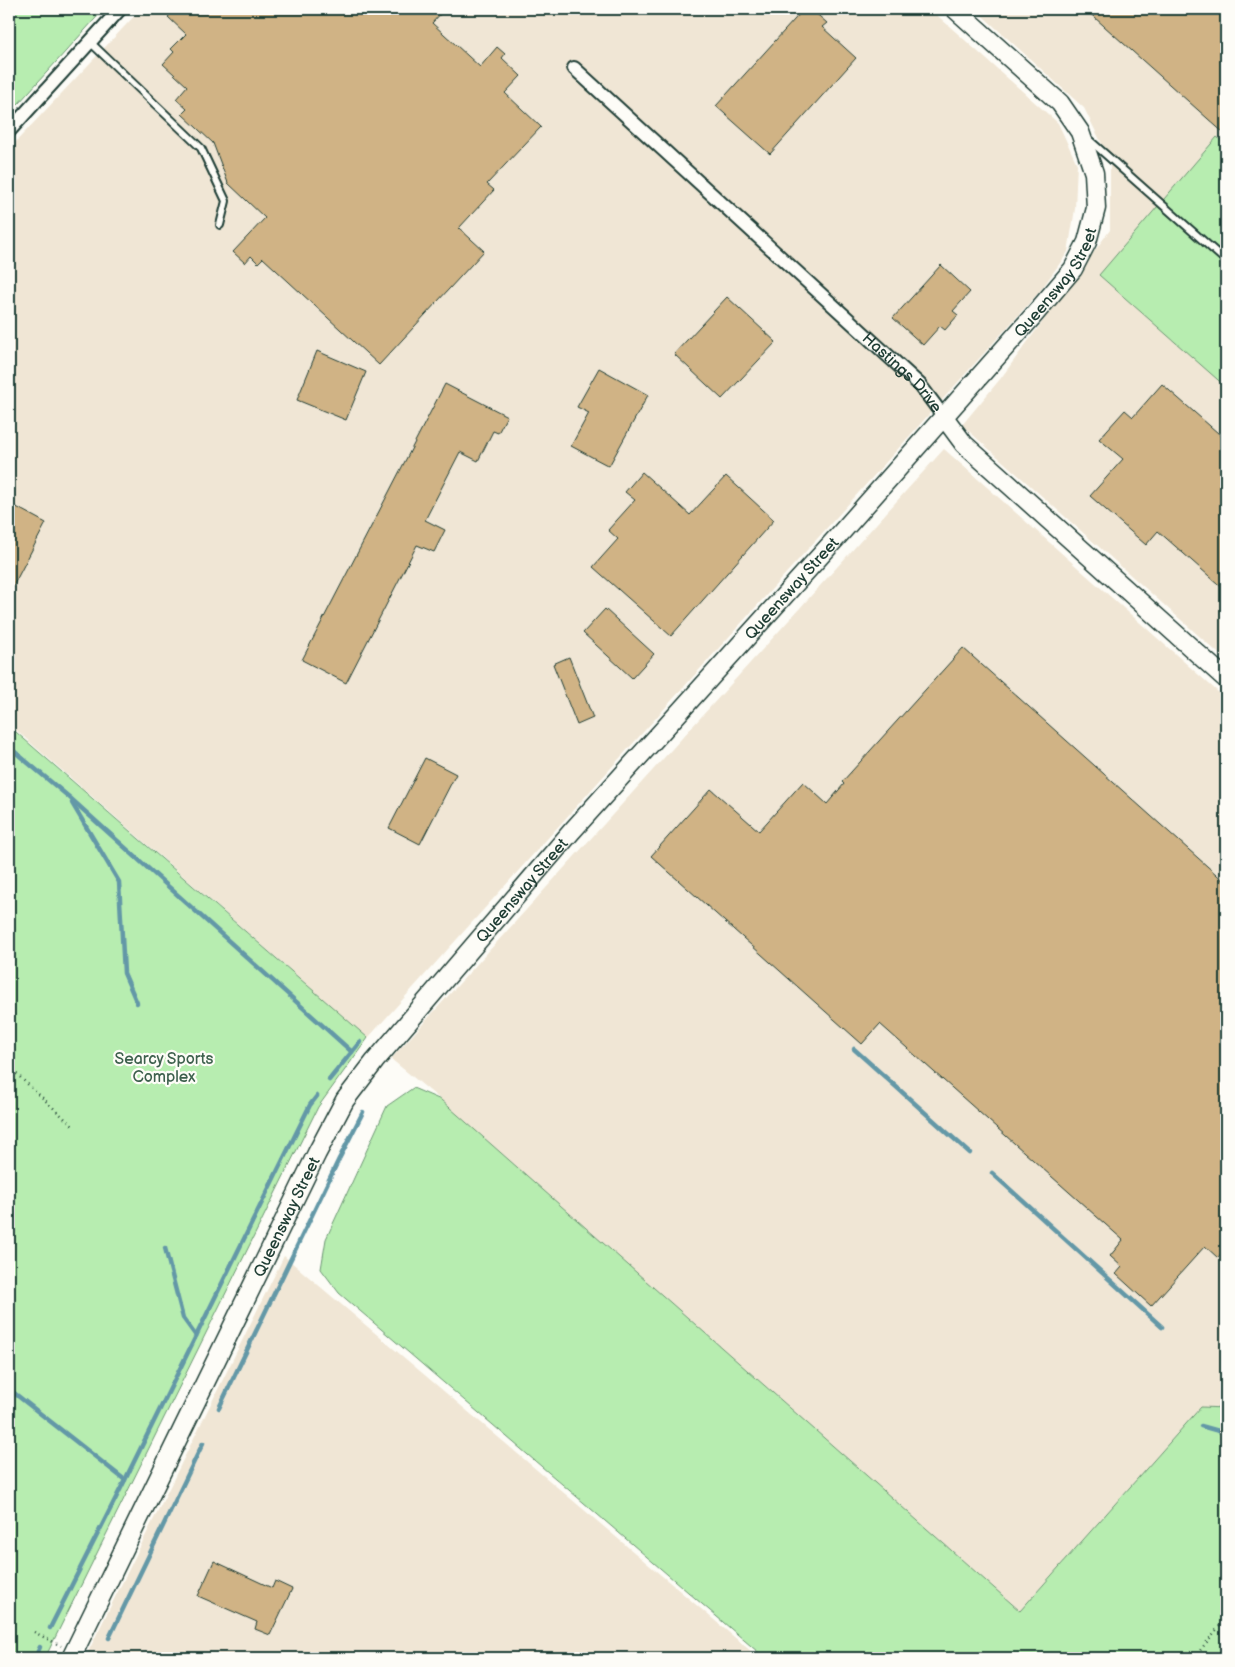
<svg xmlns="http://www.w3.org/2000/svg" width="1235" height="1667" font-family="'Balsamiq Sans',sans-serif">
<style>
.built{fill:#f0e6d5}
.green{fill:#b7edb0;stroke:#6b9572}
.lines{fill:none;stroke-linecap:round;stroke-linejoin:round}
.stream{stroke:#6498a7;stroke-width:4.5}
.building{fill:#d0b385;stroke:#1f3d34}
.lane-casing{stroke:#1f3d34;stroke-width:10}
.street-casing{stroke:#1f3d34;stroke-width:16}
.secondary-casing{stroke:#1f3d34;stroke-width:21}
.path{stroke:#1f3d34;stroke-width:2.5;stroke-dasharray:1 4;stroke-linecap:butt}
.lane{stroke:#fdfcf7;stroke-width:6}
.street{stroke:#fdfcf7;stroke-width:12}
.secondary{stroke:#fdfcf7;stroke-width:18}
.labels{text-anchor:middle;stroke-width:4.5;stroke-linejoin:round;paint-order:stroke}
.street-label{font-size:16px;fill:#1f3d34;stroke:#fdfcf7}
.park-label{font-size:16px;fill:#3d604d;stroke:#fdfcf7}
</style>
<rect width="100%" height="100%" fill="#fdfcf7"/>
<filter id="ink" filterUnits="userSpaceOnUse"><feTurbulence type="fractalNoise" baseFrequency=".02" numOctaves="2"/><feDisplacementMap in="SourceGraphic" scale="10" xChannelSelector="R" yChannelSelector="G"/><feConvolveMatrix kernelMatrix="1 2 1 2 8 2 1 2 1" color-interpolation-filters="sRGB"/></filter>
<g filter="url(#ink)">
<!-- built -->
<g class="built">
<polygon points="141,9 930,9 1058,123 1077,164 1075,209 1068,252 1040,291 368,1038 9,724 9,149"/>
<polygon points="975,9 1226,9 1226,660 962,425 1001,378 1110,230 1110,160 1084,108"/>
<polygon points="944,449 1226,699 1226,1408 1201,1407 1020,1611 441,1100 391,1059"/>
<polygon points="284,1256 759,1658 85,1658"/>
</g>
<!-- green -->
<g class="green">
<polygon points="9,9 104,9 9,114"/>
<polygon points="1217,137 1226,144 1226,387 1099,275"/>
<polygon points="9,726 368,1038 318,1107 45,1658 9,1658"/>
<polygon points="413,1088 441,1100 1020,1611 1201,1407 1226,1408 1226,1658 765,1658 339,1293 321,1269 326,1239 387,1106"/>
</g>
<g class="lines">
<!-- stream -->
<g class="stream">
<polyline points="9,747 69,797 352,1052"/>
<polyline points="72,803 119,882 124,973 137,1003"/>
<polyline points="854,1049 970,1153"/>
<polyline points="329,1080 360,1042"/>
<polyline points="992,1173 1162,1327"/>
<polyline points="165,1248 183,1318 196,1336"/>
<polyline points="9,1389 125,1480"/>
<polyline points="219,1408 339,1159 363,1112"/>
<polyline points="1201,1426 1226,1433"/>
<polyline points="50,1628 125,1480 310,1105 317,1096"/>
<polyline points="109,1638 203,1443"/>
<polyline points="35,1658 40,1647"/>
</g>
</g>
<!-- building -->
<g class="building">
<polygon points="175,9 445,9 432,23 480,67 497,47 505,54 502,58 521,76 505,93 541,127 487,184 494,190 459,228 484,251 379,365 263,258 258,263 251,256 245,263 233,252 265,218 228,183 213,143 182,114 187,109 176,99 187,86 163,64 174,52 171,49 186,34 168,17"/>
<polygon points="804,9 811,9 827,23 822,27 856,58 770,154 716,106"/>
<polygon points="1085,9 1226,9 1226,135"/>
<polygon points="941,265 970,292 953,311 958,315 945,330 940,326 923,345 893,318"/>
<polygon points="727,297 776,342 722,399 674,354"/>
<polygon points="317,351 366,372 346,420 297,400"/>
<polygon points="599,368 648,395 609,466 571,446 589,413 577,407"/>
<polygon points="445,384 507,416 498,433 493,431 478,461 460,452 425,520 445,530 434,552 417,545 346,683 302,660"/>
<polygon points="1162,384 1226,440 1226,591 1158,531 1146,545 1090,496 1123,459 1099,439 1125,410 1133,417"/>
<polygon points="642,472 690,515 726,476 774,520 671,636 593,567 618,539 608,530 635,500 625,492"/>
<polygon points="9,503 46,523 9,594"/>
<polygon points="605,609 654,654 632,678 583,633"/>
<polygon points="963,648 1226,883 1226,1249 1218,1258 1205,1246 1151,1306 1116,1274 1122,1267 1110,1256 1123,1240 880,1024 862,1044 651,856 711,789 759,831 803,782 827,804 844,784 842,782"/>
<polygon points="569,657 593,718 577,725 553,664"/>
<polygon points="425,758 456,774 420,844 389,828"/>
<polygon points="214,1561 272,1588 275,1581 292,1589 270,1635 255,1629 257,1622 198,1596"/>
</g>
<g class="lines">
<!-- lane casing -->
<g class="lane-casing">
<g id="lane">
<polyline points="90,42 201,148 226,201 220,225"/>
<polyline points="1087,138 1226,261"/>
</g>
</g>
<!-- street casing -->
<g class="street-casing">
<g id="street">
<path id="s1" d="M 574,68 L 920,385 L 944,417"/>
<polyline points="9,131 120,9"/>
</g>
</g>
<!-- secondary casing -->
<g class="secondary-casing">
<g id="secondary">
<polyline points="944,417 964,444 1226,679"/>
<path id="s2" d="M 71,1658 L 317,1153 L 345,1100 L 375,1061 L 572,831 L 839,535 L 1033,316 L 1073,269 L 1087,242 L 1096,208 L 1094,173 L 1080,132 L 1060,103 L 955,9"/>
</g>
</g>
<!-- path -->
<g class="path">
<polyline points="9,1067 74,1127"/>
<polyline points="34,1632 61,1646"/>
<polyline points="1194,1658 1226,1618"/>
</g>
<!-- lane -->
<use href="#lane" class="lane"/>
<!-- street -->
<use href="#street" class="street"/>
<!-- secondary -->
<use href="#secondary" class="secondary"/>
</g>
</g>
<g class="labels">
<!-- street labels -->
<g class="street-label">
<text dy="6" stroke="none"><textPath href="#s2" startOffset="1706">Queensway Street</textPath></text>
<text dy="6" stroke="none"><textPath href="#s1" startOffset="448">Hastings Drive</textPath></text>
<text dy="6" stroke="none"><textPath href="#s2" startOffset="1301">Queensway Street</textPath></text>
<text dy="6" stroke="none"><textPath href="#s2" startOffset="896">Queensway Street</textPath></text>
<text dy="6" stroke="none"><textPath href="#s2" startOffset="491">Queensway Street</textPath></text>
</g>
<!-- park labels -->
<g class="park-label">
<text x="164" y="1064">Searcy Sports<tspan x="164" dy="18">Complex</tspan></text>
</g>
</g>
<!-- margin -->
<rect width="1235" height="1667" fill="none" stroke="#fdfcf7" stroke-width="30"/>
<rect x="15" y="15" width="1205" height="1637" fill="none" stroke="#1f3d34" stroke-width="2" filter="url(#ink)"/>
</svg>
